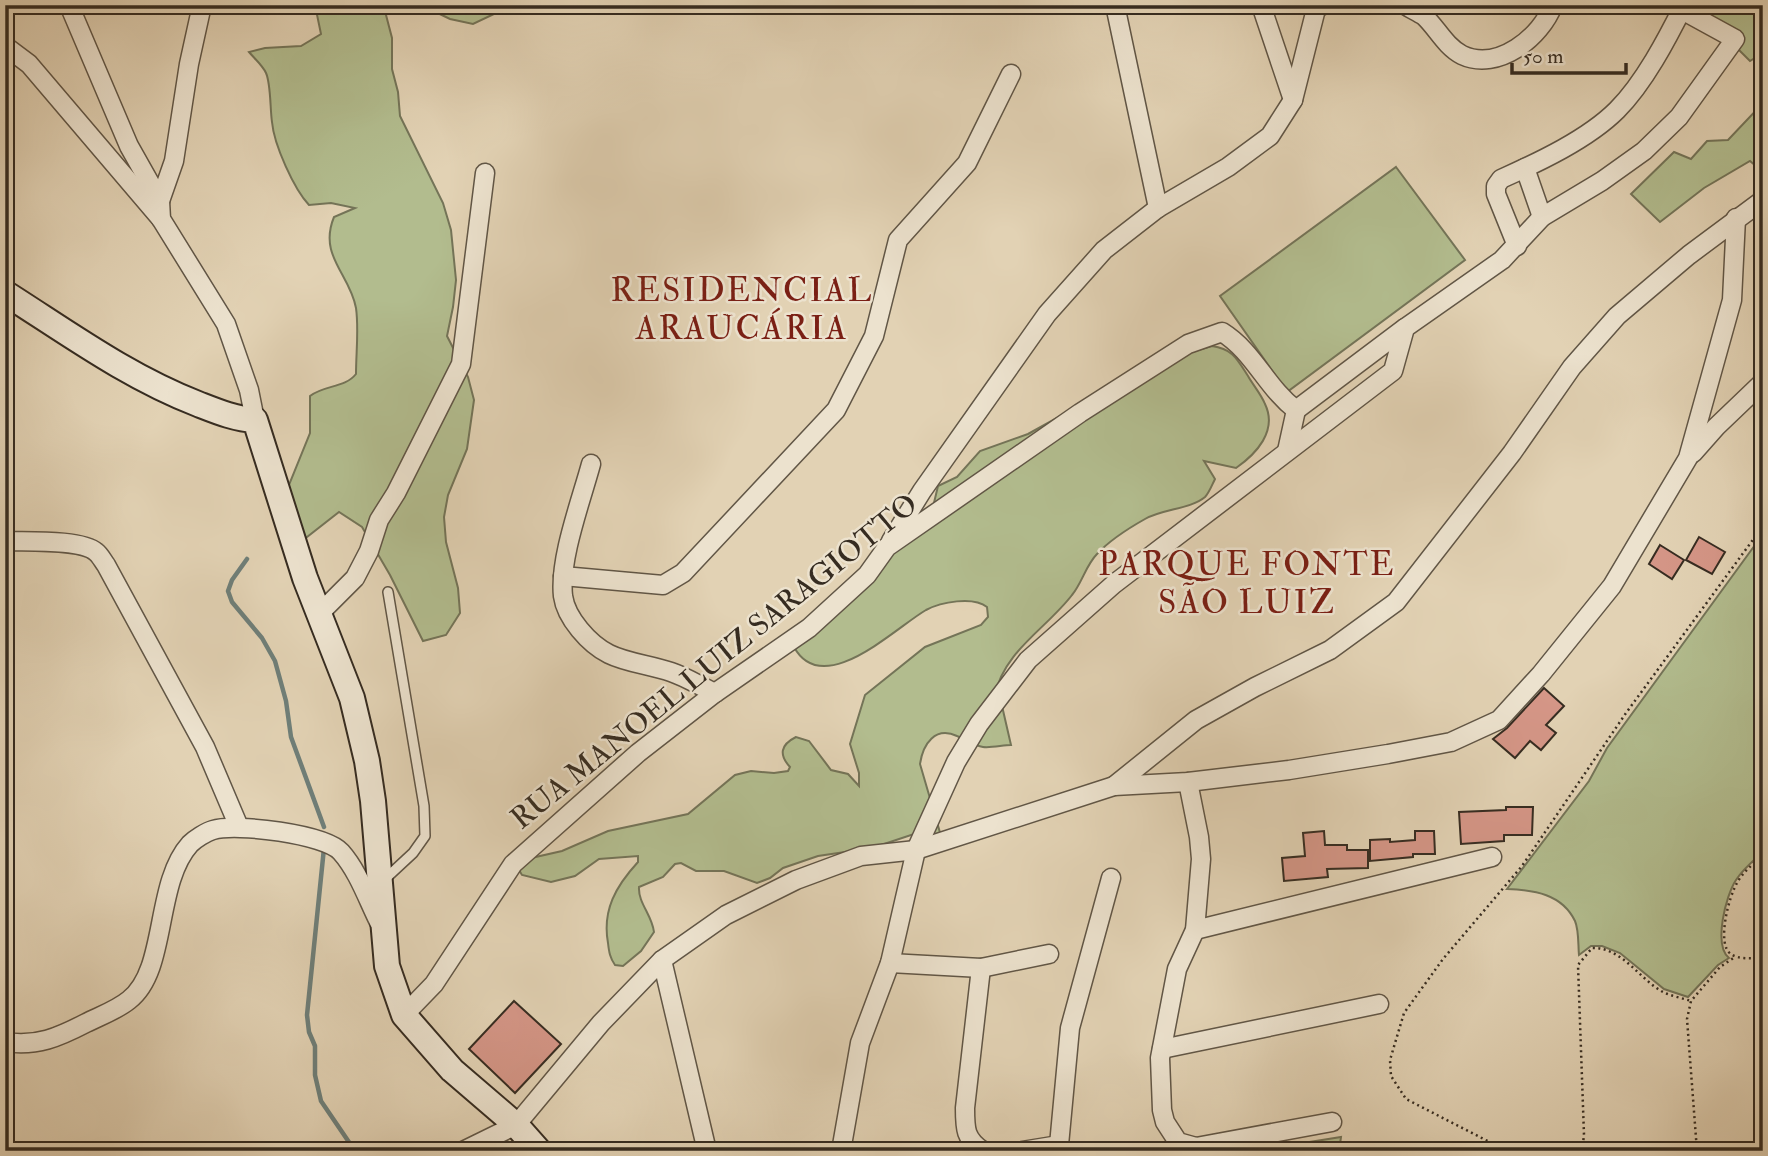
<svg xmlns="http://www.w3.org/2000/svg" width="1768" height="1156" font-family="'IM FELL Double Pica',serif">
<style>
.green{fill:#b2bc8e;stroke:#747458;stroke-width:2}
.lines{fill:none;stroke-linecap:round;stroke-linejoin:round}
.stream{stroke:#6f7f79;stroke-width:4.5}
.building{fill:#d59687;stroke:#362c21;stroke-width:2}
.service-casing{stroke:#615646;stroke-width:12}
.minor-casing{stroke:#615646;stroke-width:21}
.secondary-casing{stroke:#362c21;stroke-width:28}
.path{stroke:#362c21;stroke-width:2.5;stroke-dasharray:2 3.5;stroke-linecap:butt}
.service{stroke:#ece2ce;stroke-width:9}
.minor{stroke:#ece2ce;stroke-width:18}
.secondary{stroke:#ece2ce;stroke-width:24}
.labels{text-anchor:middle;stroke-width:5;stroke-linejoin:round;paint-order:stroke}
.street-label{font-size:30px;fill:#362c21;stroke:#ece2ce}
.quarter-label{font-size:33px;letter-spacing:2px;fill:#7a1f14;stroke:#ece2ce}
</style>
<rect width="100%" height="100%" fill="#e2d2b4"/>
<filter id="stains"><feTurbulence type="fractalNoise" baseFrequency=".00286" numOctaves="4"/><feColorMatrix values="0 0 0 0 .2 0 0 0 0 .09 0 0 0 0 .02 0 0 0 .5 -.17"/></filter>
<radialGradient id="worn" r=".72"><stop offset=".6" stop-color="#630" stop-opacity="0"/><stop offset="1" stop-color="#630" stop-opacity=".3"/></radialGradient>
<!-- green -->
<g class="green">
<path d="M 315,5 L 395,5 L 386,15 L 392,38 L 392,69 L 398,92 L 400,116 L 443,203 L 451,230 L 456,280 L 453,307 L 447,336 L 468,377 L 474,400 L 467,449 L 448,495 L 444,517 L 446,542 L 458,588 L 460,613 L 446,635 L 423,641 L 390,575 L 362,527 L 339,512 L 307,537 L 298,538 L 293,531 L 289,485 L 310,433 L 310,396 C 324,385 345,388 356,374 C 356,353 359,329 356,308 C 350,274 318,256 334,217 L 355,208 L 331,203 L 309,205 C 294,189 274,145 272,122 C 270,109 271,84 266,73 C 263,66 254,58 249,52 L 265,48 L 301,46 L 321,34 Z"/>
<polygon points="421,5 497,5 494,14 473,24 450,19"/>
<polygon points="1700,5 1763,5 1763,63 1758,56 1750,61 1711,22"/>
<polygon points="1763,103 1763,172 1750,161 1704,188 1660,222 1631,194 1674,152 1691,159 1707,141 1728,140"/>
<polygon points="1396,167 1465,260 1287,392 1220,296"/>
<path d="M 1212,346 C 1233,349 1237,359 1248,376 C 1253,385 1261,394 1265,404 C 1278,431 1256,454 1236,468 L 1204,461 L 1215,479 C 1212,485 1209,493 1205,497 C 1191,509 1162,509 1145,519 C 1129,528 1109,541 1097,554 C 1086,565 1082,583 1072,595 C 1046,629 1004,651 995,695 L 1002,706 L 1011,745 C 1003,745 992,748 983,747 C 974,746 965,739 957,736 C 935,726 923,744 920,764 L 941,836 L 920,832 L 872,848 L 818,856 L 783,868 L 770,878 L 757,883 L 724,871 L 696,871 L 681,863 L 675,864 L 663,877 L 639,887 C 638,903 652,915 654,932 L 641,951 L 623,966 L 615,965 C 610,958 609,952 608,943 C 602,910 616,886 638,862 L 638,856 L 599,859 L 575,876 L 551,882 L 522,875 L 519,870 L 527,859 L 562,851 L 608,831 L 688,814 L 735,775 L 751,771 L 774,773 L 788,771 L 790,767 C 779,755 780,745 796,737 L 809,741 L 831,770 L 848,774 L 859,786 L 859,773 L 850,744 L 865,695 L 925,647 L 981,625 L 988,617 L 987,607 C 973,596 941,602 926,610 C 895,628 823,700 794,647 L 933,507 L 938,486 L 957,477 L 980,451 L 1028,434 L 1160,361 Z"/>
<path d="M 1763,534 L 1763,852 C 1753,861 1743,869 1736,880 C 1726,895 1713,945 1729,958 L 1718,965 L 1688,997 L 1664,989 L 1620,953 L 1602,946 L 1591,946 L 1579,955 C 1578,945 1579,930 1575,921 C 1562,894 1534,890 1507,889 L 1589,781 L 1607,748 Z"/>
<polygon points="1341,1137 1339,1151 1252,1151"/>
</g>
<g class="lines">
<!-- stream -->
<g class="stream">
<polyline points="247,559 232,580 228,591 232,602 262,638 275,661 286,701 291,737 324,827"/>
<polyline points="324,848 307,1015 309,1032 315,1046 315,1075 321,1101 355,1151"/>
</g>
</g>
<!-- building -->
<g class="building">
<polygon points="1699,537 1725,552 1712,574 1686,560"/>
<polygon points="1660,545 1684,560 1672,579 1649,564"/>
<polygon points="1544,688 1564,706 1546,725 1556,733 1541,750 1530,741 1515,758 1493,739 1507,728"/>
<polygon points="1506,807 1533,807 1532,835 1504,835 1504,841 1461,844 1459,812 1506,810"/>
<polygon points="1324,831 1325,845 1347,845 1347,850 1368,850 1368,868 1327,869 1328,877 1284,881 1282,858 1305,856 1303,833"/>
<polygon points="1415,831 1434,831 1435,854 1413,854 1413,857 1370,861 1370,840 1390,839 1390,842 1415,840"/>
<polygon points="514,1001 561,1044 515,1093 469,1049"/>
</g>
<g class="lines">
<!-- service casing -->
<g class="service-casing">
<polyline id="service" points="385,879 413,853 425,836 424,806 388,592"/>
</g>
<!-- minor casing -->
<g class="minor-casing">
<g id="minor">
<polyline points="69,5 129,146 160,201 161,219 226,324 249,390 255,420"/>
<polyline points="1115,5 1158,208"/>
<polyline points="1261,5 1293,100"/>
<path d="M 1405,5 C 1411,9 1418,12 1424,16 C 1437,28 1445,46 1462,55 C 1498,72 1541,37 1553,5"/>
<polyline points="5,46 29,64 161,219"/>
<polyline points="1525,168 1542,217"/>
<polyline points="160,201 174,161 189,64 202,5"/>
<path d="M 1517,246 L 1496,194 L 1496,186 L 1501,179 C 1539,162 1588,139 1617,110 C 1644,83 1667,39 1684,5"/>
<polyline points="1287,451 1296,410"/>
<polyline points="1693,453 1716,427 1763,382"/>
<path d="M 591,464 C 581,501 559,559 563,596 C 566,618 589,644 609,654 C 627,663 651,665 671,672 C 686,677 700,686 715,693"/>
<path d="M 5,541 C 26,542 81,539 96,552 C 100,555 103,561 106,565 L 205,747 L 239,827"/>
<polyline points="891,541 922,491 1047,314 1104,250 1158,208 1228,167 1270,136 1293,100 1316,9 1323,5"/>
<polyline points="563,576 663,585 683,573 836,410 874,336 898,240 967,163 1011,74"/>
<polyline points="320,613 355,578 369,551 379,520 396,493 461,364 485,173"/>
<polyline points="1188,782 1199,837 1201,859 1195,930 1177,969 1160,1058 1162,1110 1165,1122 1178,1142 1196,1147 1332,1122"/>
<polyline points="1114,786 1196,720 1255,687 1330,650 1396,602 1512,453 1572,367 1617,316 1689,255 1763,200"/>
<polyline points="1195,930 1492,857"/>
<polyline points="662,960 707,1151"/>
<polyline points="890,963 981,968 1049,954"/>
<path d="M 981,968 L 965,1108 C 965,1129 965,1139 983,1151"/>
<path d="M 404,1015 L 434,984 L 513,864 L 638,753 L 715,693 L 809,628 L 867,575 L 887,547 L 1080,413 L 1188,344 L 1222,332 C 1254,352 1266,387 1296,410 L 1405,328"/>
<path d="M 5,1042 C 37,1047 59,1037 86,1023 C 100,1016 117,1010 129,1000 C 168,970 154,884 190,844 C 195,839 206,832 213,830 C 236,823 325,834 341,852 C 358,871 368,900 379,922"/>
<polyline points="1162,1049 1379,1004"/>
<polyline points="463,1151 516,1125 601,1023 662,960 726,915 796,880 861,856 916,850 1114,786 1188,782 1289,770 1388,754 1451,742 1499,720 1541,674 1612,586 1688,458 1732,300 1736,218"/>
<polyline points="841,1151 860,1043 890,963 916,850 956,762 979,724 1028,660 1114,584 1393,371 1405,328 1502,260 1542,217 1602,181 1644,151 1679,117 1735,39 1682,10"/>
<polyline points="1022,1151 1059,1145"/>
<polyline points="1061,1151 1059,1145 1070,1028 1111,878"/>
</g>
</g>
<!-- secondary casing -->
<g class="secondary-casing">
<path id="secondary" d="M 5,293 C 68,333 128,377 198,404 C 216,411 235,419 255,420 L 305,578 L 352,698 L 367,761 L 373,801 L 387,966 L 404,1015 L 452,1070 L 516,1125 L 539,1151"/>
</g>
<!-- path -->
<g class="path">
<path d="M 1763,855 C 1753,864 1743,872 1737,883 C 1729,896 1716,945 1731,954 C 1739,960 1753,958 1763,958"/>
<polyline points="1507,1151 1406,1099 1391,1076 1390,1060 1404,1013 1443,959 1522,866 1626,713 1763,526"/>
<path d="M 1582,1151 L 1584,1135 L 1578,965 L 1592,948 C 1622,947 1639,979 1663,992 C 1671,996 1682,998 1691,1001"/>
<polyline points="1697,1151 1687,1019 1691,1001 1720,967 1735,957"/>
</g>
<!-- service -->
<use href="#service" class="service"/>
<!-- minor -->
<use href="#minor" class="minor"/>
<!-- secondary -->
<use href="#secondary" class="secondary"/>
</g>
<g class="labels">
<!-- street labels -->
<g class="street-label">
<text transform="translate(714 661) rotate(-39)" y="10">RUA MANOEL LUIZ SARAGIOTTO</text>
</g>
<!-- quarter labels -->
<g class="quarter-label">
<text x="742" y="301">RESIDENCIAL<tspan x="742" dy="38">ARAUCÁRIA</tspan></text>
<text x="1247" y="575">PARQUE FONTE<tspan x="1247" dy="38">SÃO LUIZ</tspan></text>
</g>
</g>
<!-- margin -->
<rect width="1768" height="1156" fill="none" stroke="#e2d2b4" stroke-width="28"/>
<rect x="7" y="7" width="1754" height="1142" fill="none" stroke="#362c21" stroke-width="3.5"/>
<rect x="14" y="14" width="1740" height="1128" fill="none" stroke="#362c21" stroke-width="2"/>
<!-- scale -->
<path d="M1512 63v10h114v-10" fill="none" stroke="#362c21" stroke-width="3.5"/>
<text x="1523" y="63" font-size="21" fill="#362c21" stroke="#ece2ce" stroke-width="5" paint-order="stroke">50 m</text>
<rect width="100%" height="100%" filter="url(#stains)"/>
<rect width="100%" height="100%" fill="url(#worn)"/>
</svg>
